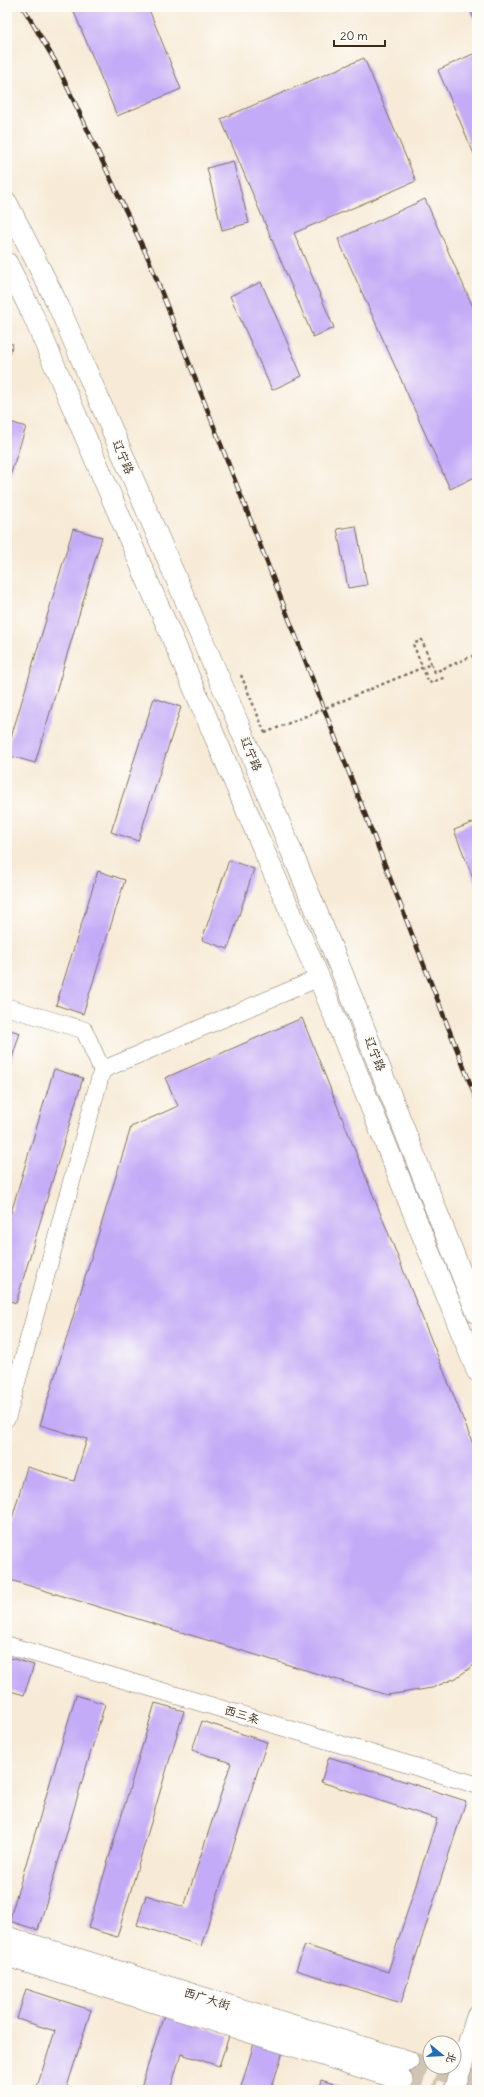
<svg xmlns="http://www.w3.org/2000/svg" width="484" height="2097" font-family="Delius,'LXGW WenKai TC',sans-serif">
<style>
.building{fill:#c4abf7}
.lines{fill:none;stroke-linecap:round;stroke-linejoin:round}
.major-tunnel{stroke:#d1c4b2;stroke-width:21;stroke-dasharray:21 10;stroke-linecap:butt}
.minor-casing{stroke:#7d6e5f;stroke-width:18}
.major-casing{stroke:#7d6e5f;stroke-width:22}
.path{stroke:#7d6e5f;stroke-width:2.5;stroke-dasharray:3 3;stroke-linecap:butt}
.minor{stroke:#fff;stroke-width:17}
.major{stroke:#fff;stroke-width:21}
.rail-casing{stroke:#3b2a1e;stroke-width:4.5}
.rail{stroke:#fdfcf7;stroke-width:3;stroke-dasharray:9;stroke-linecap:butt}
.path-bridge{stroke:#7d6e5f;stroke-width:2.5;stroke-dasharray:3 3;stroke-linecap:butt}
.labels{text-anchor:middle;stroke-width:4;stroke-linejoin:round;paint-order:stroke}
.street-label{font-size:12px;fill:#3b2a1e;stroke:#fdfcf7}
</style>
<rect width="100%" height="100%" fill="#fdfcf7"/>
<filter id="ink" filterUnits="userSpaceOnUse"><feTurbulence type="fractalNoise" baseFrequency=".025" numOctaves="2"/><feDisplacementMap in="SourceGraphic" scale="8" xChannelSelector="R" yChannelSelector="G"/><feConvolveMatrix kernelMatrix="1 2 1 2 8 2 1 2 1" color-interpolation-filters="sRGB"/></filter>
<filter id="wash" filterUnits="userSpaceOnUse"><feTurbulence type="fractalNoise" baseFrequency=".012" numOctaves="4" result="noise"/><feDisplacementMap in="SourceGraphic" scale="16" xChannelSelector="R" yChannelSelector="G"/><feGaussianBlur stdDeviation="0.9" result="paint"/><feColorMatrix in="noise" values="0 0 0 0 0 0 0 0 0 0 0 0 0 0 0 0 0 1.4 0 .05"/><feComposite in="paint" operator="in"/></filter>
<g filter="url(#wash)">
<rect width="100%" height="100%" fill="#f7ebd7"/>
<g id="blocks">
<!-- building -->
<g class="building">
<polygon points="72,7 148,7 181,89 117,116"/>
<polygon points="469,7 477,7 477,26"/>
<polygon points="473,54 477,64 477,161 438,70"/>
<polygon points="364,58 416,181 294,233 334,328 313,337 221,119"/>
<polygon points="233,161 249,223 222,230 207,168"/>
<polygon points="425,199 477,316 477,476 450,489 338,239"/>
<polygon points="261,282 302,376 272,390 230,296"/>
<polygon points="7,343 13,344 7,361"/>
<polygon points="7,421 26,427 7,485"/>
<polygon points="356,526 367,585 348,588 337,529"/>
<polygon points="73,529 102,537 35,763 7,755 7,751"/>
<polygon points="154,698 181,707 138,841 111,832"/>
<polygon points="477,821 477,888 454,830"/>
<polygon points="229,860 254,869 228,949 202,940"/>
<polygon points="98,871 125,880 83,1014 56,1005"/>
<polygon points="302,1018 477,1454 477,1663 456,1678 432,1688 407,1692 387,1695 7,1579 7,1536 27,1467 74,1481 87,1439 40,1425 131,1127 178,1106 165,1078"/>
<polygon points="7,1029 20,1033 10,1064 7,1063"/>
<polygon points="54,1069 83,1078 16,1303 7,1300 7,1226"/>
<polygon points="7,1657 34,1665 24,1695 7,1690"/>
<polygon points="76,1695 105,1704 38,1930 9,1921"/>
<polygon points="155,1703 184,1711 117,1937 88,1928"/>
<polygon points="202,1721 267,1742 201,1946 137,1925 146,1895 184,1907 231,1763 192,1750"/>
<polygon points="329,1757 466,1801 401,2003 296,1970 305,1945 388,1972 437,1819 321,1782"/>
<polygon points="26,1989 91,2010 66,2090 36,2090 55,2031 17,2019"/>
<polygon points="164,2015 229,2036 219,2066 181,2054 170,2090 140,2090"/>
<polygon points="256,2037 285,2045 271,2090 240,2090"/>
<polygon points="321,2080 353,2090 318,2090"/>
</g>
</g>
</g>
<g filter="url(#ink)">
<use href="#blocks" fill-opacity="0" stroke="#7d6e5f" stroke-width="1"/>
<g class="lines">
<!-- major-tunnel -->
<g class="major-tunnel">
<polyline points="408,2061 477,2081"/>
<polyline points="402,2080 435,2090"/>
</g>
<!-- minor casing -->
<g class="minor-casing">
<g id="minor">
<polyline points="7,1007 84,1030 102,1070"/>
<polyline points="7,1418 102,1070 319,978"/>
<polyline points="7,1645 477,1785"/>
</g>
</g>
<!-- major casing -->
<g class="major-casing">
<g id="major">
<polyline points="7,203 59,307 228,699 341,970 477,1313"/>
<polyline points="7,263 32,313 319,978 477,1371"/>
<polyline points="7,1937 408,2061"/>
<polyline points="7,1956 402,2080"/>
<polyline points="454,2090 477,2016"/>
</g>
</g>
<!-- path -->
<g class="path">
<polyline points="431,664 422,640 413,644 429,683 446,677"/>
<polyline points="241,675 265,733"/>
</g>
<!-- minor -->
<use href="#minor" class="minor"/>
<!-- major -->
<use href="#major" class="major"/>
<!-- rail casing -->
<g class="rail-casing">
<polyline id="rail" points="23,7 55,61 149,260 477,1101"/>
</g>
<!-- rail -->
<use href="#rail" class="rail"/>
<!-- path-bridge -->
<polyline class="path-bridge" points="265,733 431,664 435,672 477,654"/>
</g>
</g>
<g class="labels">
<!-- street labels -->
<g class="street-label">
<text transform="translate(123 457) rotate(67)" y="4">辽宁路</text>
<text transform="translate(251 754) rotate(67)" y="4">辽宁路</text>
<text transform="translate(375 1054) rotate(68)" y="4">辽宁路</text>
<text transform="translate(242 1715) rotate(17)" y="4">西三条</text>
<text transform="translate(207 1999) rotate(17)" y="4">西广大街</text>
</g>
</g>
<!-- margin -->
<rect width="484" height="2097" fill="none" stroke="#fdfcf7" stroke-width="24"/>
<!-- north arrow -->
<g transform="translate(442 2055) rotate(108)"><circle r="19" fill="#fdfcf7" stroke="#afa8a0"/>
<path d="M0-3L7 15L0 10L-7 15Z" fill="#1f6fb2"/>
<text y="-6" font-size="11" font-weight="bold" text-anchor="middle" fill="#3b2a1e">北</text>
</g>
<!-- scale -->
<path d="M334 40v6h51v-6" fill="none" stroke="#3b2a1e" stroke-width="2"/>
<text x="340" y="40" font-size="12" fill="#3b2a1e" stroke="#fdfcf7" stroke-width="3" paint-order="stroke">20 m</text>
</svg>
